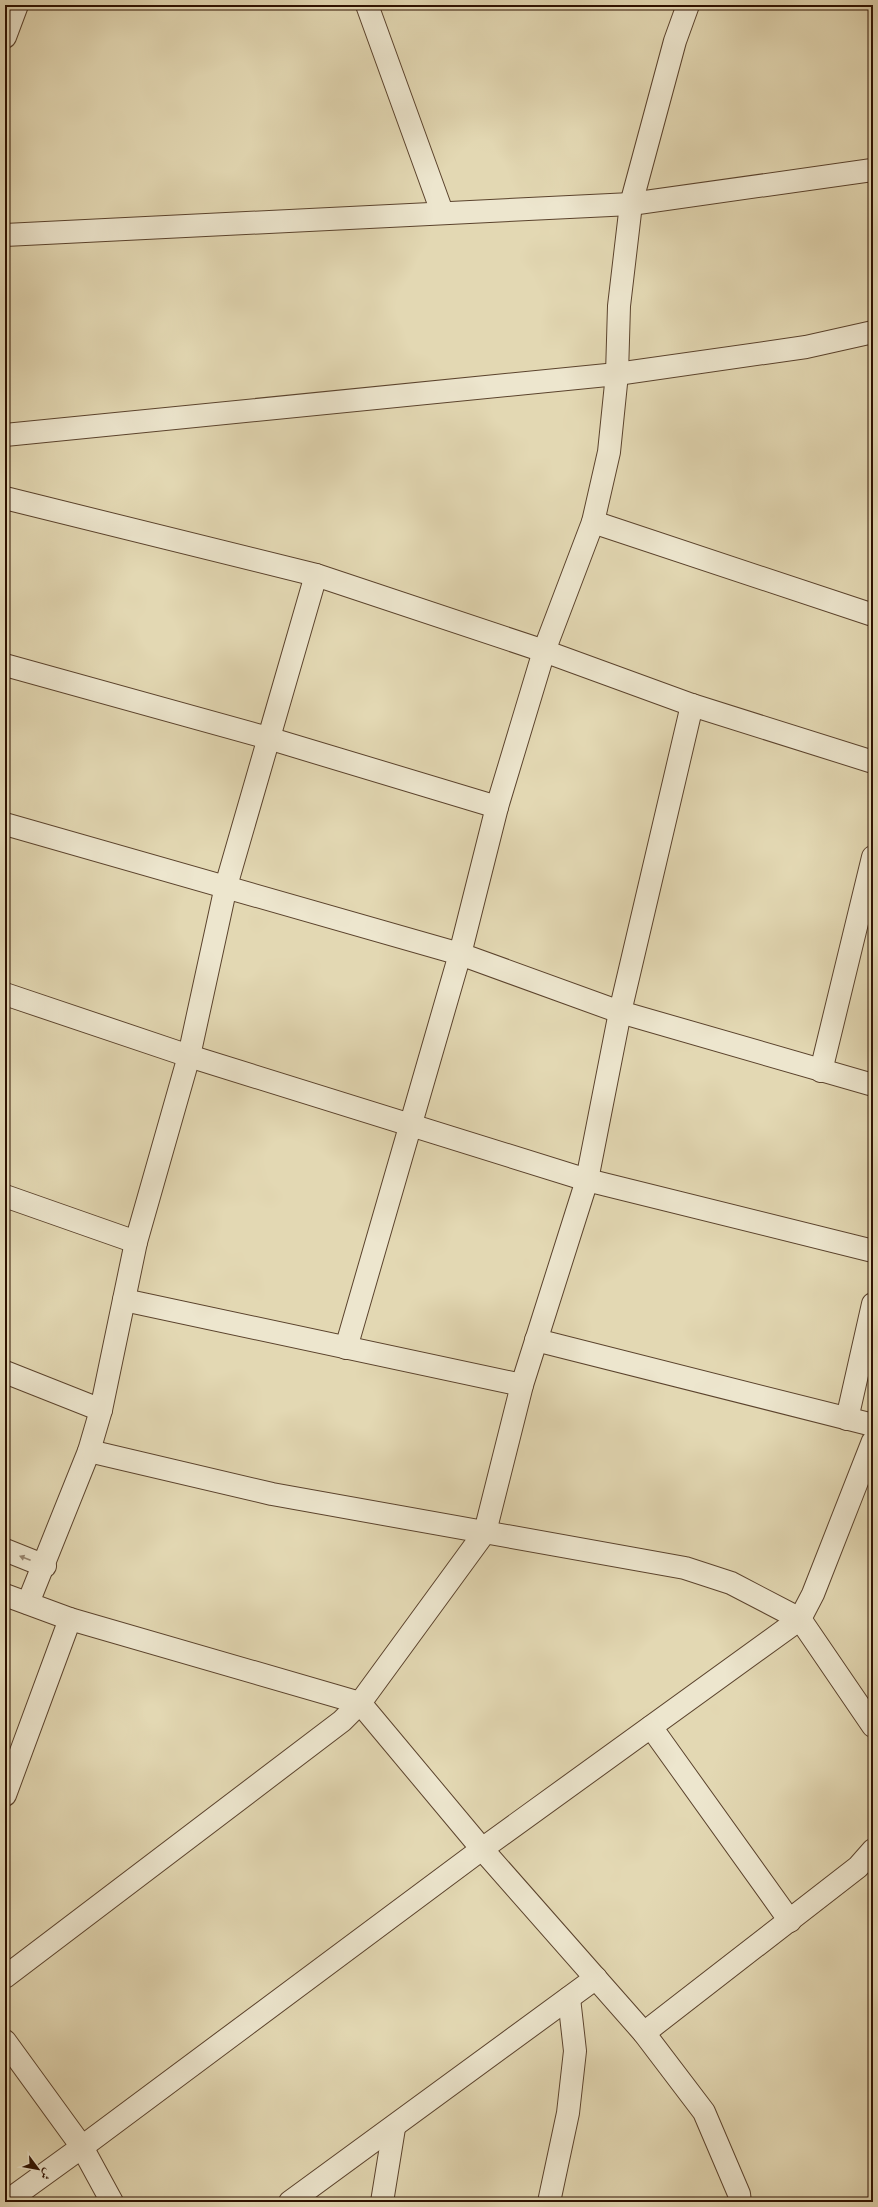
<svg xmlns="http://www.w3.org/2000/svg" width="878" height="2207" font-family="'Libre Caslon Text',Amiri,serif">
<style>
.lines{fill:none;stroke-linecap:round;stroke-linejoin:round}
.street-casing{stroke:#5b432d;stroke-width:24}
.street{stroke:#ede6ce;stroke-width:22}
.oneway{fill:#978671}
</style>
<rect width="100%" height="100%" fill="#e3d8b3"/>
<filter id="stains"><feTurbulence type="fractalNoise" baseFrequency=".005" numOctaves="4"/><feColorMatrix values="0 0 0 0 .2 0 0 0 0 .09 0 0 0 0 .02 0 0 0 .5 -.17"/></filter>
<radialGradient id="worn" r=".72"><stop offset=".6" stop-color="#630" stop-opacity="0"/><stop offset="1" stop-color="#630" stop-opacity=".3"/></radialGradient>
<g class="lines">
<!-- street casing -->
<g class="street-casing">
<g id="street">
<polyline points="367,5 442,212"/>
<polyline points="5,37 17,5"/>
<polyline points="5,235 631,204 872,170"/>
<polyline points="5,435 617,374 806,347 873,332"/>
<polyline points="5,498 316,575 544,651 692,705 873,762"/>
<polyline points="593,522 873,615"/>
<polyline points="5,665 268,738 497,807"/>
<polyline points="5,824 460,954 620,1012 873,1085"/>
<polyline points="5,994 189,1056 587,1180 873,1251"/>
<polyline points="821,1071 873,857"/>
<polyline points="5,1196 136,1242"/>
<polyline points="124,1300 522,1385"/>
<polyline points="536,1340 873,1425"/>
<polyline points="346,1348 460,954 497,807 544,651 593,522 609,452 617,374 619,306 631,204 675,41 688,5"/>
<polyline points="5,1372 101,1410"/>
<polyline points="847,1419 873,1304"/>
<polyline points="89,1451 272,1494 685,1568 731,1583 800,1619 873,1726"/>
<polyline points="5,1550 45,1566"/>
<polyline points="5,1595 70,1619 360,1703 482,1849 644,2033 704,2112 739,2194 740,2202"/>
<polyline points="28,1603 89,1451 101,1410 136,1242 189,1056 226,886 316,575"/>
<polyline points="651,1727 790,1921"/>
<polyline points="5,1795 70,1619"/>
<polyline points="5,1977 342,1721 360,1703 485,1532 522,1385 587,1180 620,1012 692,705"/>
<polyline points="644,2033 858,1867 873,1850"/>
<polyline points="5,2041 82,2147 112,2202"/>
<polyline points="6,2202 82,2147 482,1849 800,1619 813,1594 873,1441"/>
<polyline points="290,2202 596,1978"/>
<polyline points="382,2202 394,2128"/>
<polyline points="549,2202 568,2113 575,2051 569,1998"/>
</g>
</g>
<!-- street -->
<use href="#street" class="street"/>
</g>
<!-- one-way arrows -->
<defs><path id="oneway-solid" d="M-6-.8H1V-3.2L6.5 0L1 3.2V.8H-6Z"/></defs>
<use class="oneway" href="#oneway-solid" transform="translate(25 1558) rotate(-159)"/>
<!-- margin -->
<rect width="878" height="2207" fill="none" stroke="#e3d8b3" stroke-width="20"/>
<rect x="6" y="6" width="866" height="2195" fill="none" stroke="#2e1100" stroke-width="2"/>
<rect x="10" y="10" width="858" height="2187" fill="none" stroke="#2e1100"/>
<!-- north arrow -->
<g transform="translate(38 2169) rotate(122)" stroke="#ede6ce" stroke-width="3" paint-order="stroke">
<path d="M0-3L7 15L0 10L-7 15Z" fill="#2e1100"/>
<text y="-6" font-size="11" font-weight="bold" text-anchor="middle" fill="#2e1100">ش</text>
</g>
<rect width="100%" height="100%" filter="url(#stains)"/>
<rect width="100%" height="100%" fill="url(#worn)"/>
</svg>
